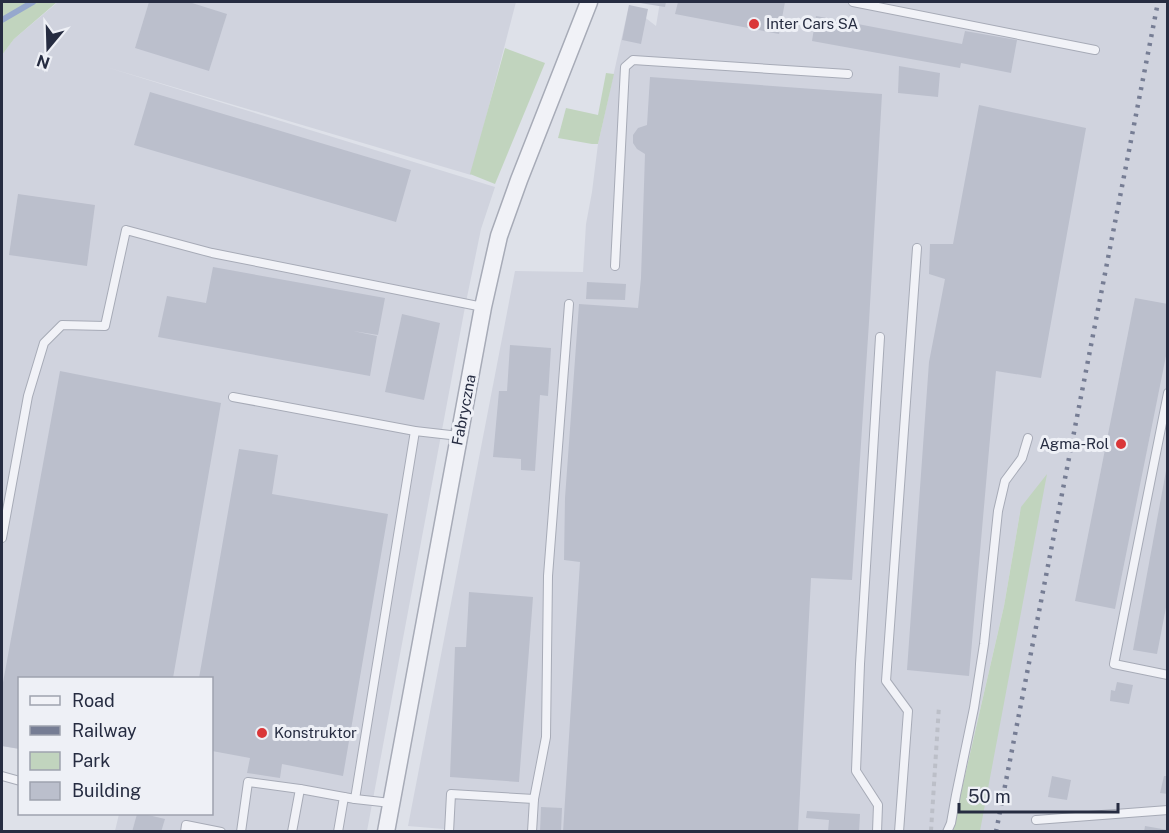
<svg xmlns="http://www.w3.org/2000/svg" width="1169" height="833" font-family="'Public Sans',sans-serif">
<style>
.built{fill:#d0d3de}
.green{fill:#c1d4be}
.lines{fill:none;stroke-linecap:round;stroke-linejoin:round}
.stream{stroke:#96a8cd;stroke-width:6}
.building{fill:#bbbfcc}
.service-casing{stroke:#a7abb7;stroke-width:10}
.minor-casing{stroke:#a7abb7;stroke-width:19}
.path{stroke:#bcbfc8;stroke-width:4;stroke-dasharray:4.5 4.5;stroke-linecap:butt}
.service{stroke:#f1f2f7;stroke-width:8}
.minor{stroke:#f1f2f7;stroke-width:16}
.rail{stroke:#767d94;stroke-width:4.5;stroke-dasharray:3 6;stroke-linecap:butt}
.poi-dot{fill:#da3739;stroke:#eef0f6;stroke-width:2}
.labels{text-anchor:middle;stroke-width:6;stroke-linejoin:round;paint-order:stroke}
.poi-label{font-size:15px;fill:#262c41;stroke:#eef0f6;text-anchor:start}
.street-label{font-size:15px;fill:#262c41;stroke:#eef0f6}
</style>
<rect width="100%" height="100%" fill="#dee1e9"/>
<!-- built -->
<g class="built">
<polygon points="58,2 516,2 471,175 106,67 495,187 481,229 465,307 367,831 115,831 119,814 212,814 212,678 20,678 19,749 2,746 2,55 14,39"/>
<polygon points="660,2 1167,2 1167,831 973,831 1021,507 1004,606 952,831 480,832 408,826 515,271 583,272 586,224 592,192 598,144 629,5 656,26"/>
</g>
<!-- green -->
<g class="green">
<polygon points="2,2 57,2 14,39 2,55"/>
<polygon points="505,48 545,63 495,184 470,174"/>
<polygon points="606,73 614,74 598,144 592,144 558,138 566,108 598,115"/>
<polygon points="1047,474 980,831 952,832 1004,606 1021,507"/>
</g>
<g class="lines">
<!-- stream -->
<polyline class="stream" points="2,20 33,2"/>
</g>
<!-- building -->
<g class="building">
<polygon points="149,2 189,2 227,14 209,71 135,48"/>
<polygon points="640,2 666,2 665,7 640,3"/>
<polygon points="678,2 785,2 779,34 675,14"/>
<polygon points="629,5 648,9 641,44 622,40"/>
<polygon points="816,16 962,44 965,31 1017,40 1011,73 961,63 960,68 812,41"/>
<polygon points="899,66 940,73 938,97 898,93"/>
<polygon points="650,77 882,94 869,322 852,580 811,578 798,832 563,832 580,562 564,560 565,498 579,304 638,308 641,278 645,154 637,149 633,143 633,135 638,128 647,125"/>
<polygon points="150,92 411,170 396,222 134,145"/>
<polygon points="979,105 1086,128 1041,378 996,371 969,676 907,670 929,362 945,279 929,274 930,244 953,244"/>
<polygon points="18,194 95,205 87,266 9,255"/>
<polygon points="213,267 385,298 378,335 353,331 377,336 370,376 158,337 167,296 206,303"/>
<polygon points="587,282 626,284 625,300 586,299"/>
<polygon points="1135,298 1168,304 1168,346 1115,609 1075,601"/>
<polygon points="402,314 440,323 424,400 385,392"/>
<polygon points="510,345 551,348 548,396 540,395 535,471 521,470 521,459 493,457 499,391 507,391"/>
<polygon points="60,371 221,403 173,678 20,678 20,749 2,746 2,688"/>
<polygon points="239,449 278,455 272,494 388,514 343,776 282,764 280,778 247,773 250,758 212,751 212,678 199,678"/>
<polygon points="1166,471 1168,471 1168,597 1157,654 1133,650"/>
<polygon points="469,592 533,597 519,782 450,777 455,647 466,647"/>
<polygon points="1117,682 1133,685 1129,704 1110,701 1111,690 1115,691"/>
<polygon points="1052,776 1071,780 1067,800 1048,797"/>
<polygon points="1164,776 1168,776 1168,794 1160,793"/>
<polygon points="541,807 562,808 561,832 540,832"/>
<polygon points="807,811 860,814 859,832 828,832 829,820 806,818"/>
<polygon points="137,814 144,814 165,819 161,832 132,832"/>
<polygon points="1145,826 1168,830 1168,832 1144,832"/>
</g>
<g class="lines">
<!-- service casing -->
<g class="service-casing">
<g id="service">
<polyline points="853,2 1095,50"/>
<polyline points="615,266 625,67 633,60 848,74"/>
<polyline points="1168,393 1114,664 1168,675"/>
<polyline points="233,397 415,431 459,436"/>
<polyline points="2,538 28,396 44,343 62,325 105,326 126,230 212,253 483,307"/>
<polyline points="2,776 20,781"/>
<polyline points="355,799 415,431"/>
<polyline points="1036,820 1168,810"/>
<polyline points="185,832 186,825 221,832"/>
<polyline points="241,832 248,782 300,789 355,799 391,803"/>
<polyline points="292,832 300,789"/>
<polyline points="338,832 344,797"/>
<polyline points="449,832 451,794 534,799"/>
<polyline points="532,832 534,799 546,737 548,576 569,304"/>
<polyline points="877,832 878,805 856,771 860,664 880,337"/>
<polyline points="899,832 908,711 886,681 917,248"/>
<polyline points="947,832 951,823 956,795 974,708 984,644 998,511 1005,481 1022,458 1028,438"/>
</g>
</g>
<!-- minor casing -->
<g class="minor-casing">
<polyline id="minor" points="386,832 483,307 499,236 519,180 589,2"/>
</g>
<!-- path -->
<polyline class="path" points="931,831 939,706"/>
<!-- service -->
<use href="#service" class="service"/>
<!-- minor -->
<use href="#minor" class="minor"/>
<!-- rail -->
<polyline class="rail" points="996,832 1158,2"/>
</g>
<!-- markers -->
<g class="poi-dot">
<circle cx="754" cy="24" r="6"/>
<circle cx="1121" cy="444" r="6"/>
<circle cx="262" cy="733" r="6"/>
</g>
<g class="labels">
<!-- poi labels -->
<g class="poi-label">
<text x="766" y="29">Inter Cars SA</text>
<text x="1109" y="449" text-anchor="end">Agma-Rol</text>
<text x="274" y="738">Konstruktor</text>
</g>
<!-- street labels -->
<g class="street-label">
<text transform="translate(464 410) rotate(-79)" y="5">Fabryczna</text>
</g>
</g>
<!-- border -->
<rect width="1169" height="833" fill="none" stroke="#262c41" stroke-width="6"/>
<!-- legend -->
<rect x="18" y="677" width="195" height="138" fill="#eef0f6" stroke="#9ea2ae" stroke-width="1.5"/>
<rect x="30" y="696" width="30" height="9" fill="#f1f2f7" stroke="#9ea2ae" stroke-width="1.5"/>
<text x="72" y="707" font-size="18" fill="#262c41">Road</text>
<rect x="30" y="726" width="30" height="9" fill="#767d94" stroke="#9ea2ae" stroke-width="1.5"/>
<text x="72" y="737" font-size="18" fill="#262c41">Railway</text>
<rect x="30" y="752" width="30" height="18" fill="#c1d4be" stroke="#9ea2ae" stroke-width="1.5"/>
<text x="72" y="767" font-size="18" fill="#262c41">Park</text>
<rect x="30" y="782" width="30" height="18" fill="#bbbfcc" stroke="#9ea2ae" stroke-width="1.5"/>
<text x="72" y="797" font-size="18" fill="#262c41">Building</text>
<!-- north arrow -->
<g transform="translate(48 48) rotate(199)" stroke="#eef0f6" stroke-width="4.5" paint-order="stroke">
<path d="M0-4.5L10 22L0 15L-10 22Z" fill="#262c41"/>
<text y="-9" font-size="16" font-weight="bold" text-anchor="middle" fill="#262c41">N</text>
</g>
<!-- scale -->
<path d="M959 803v9h159v-9" fill="none" stroke="#262c41" stroke-width="3"/>
<text x="968" y="803" font-size="18" fill="#262c41" stroke="#eef0f6" stroke-width="4.5" paint-order="stroke">50 m</text>
</svg>
